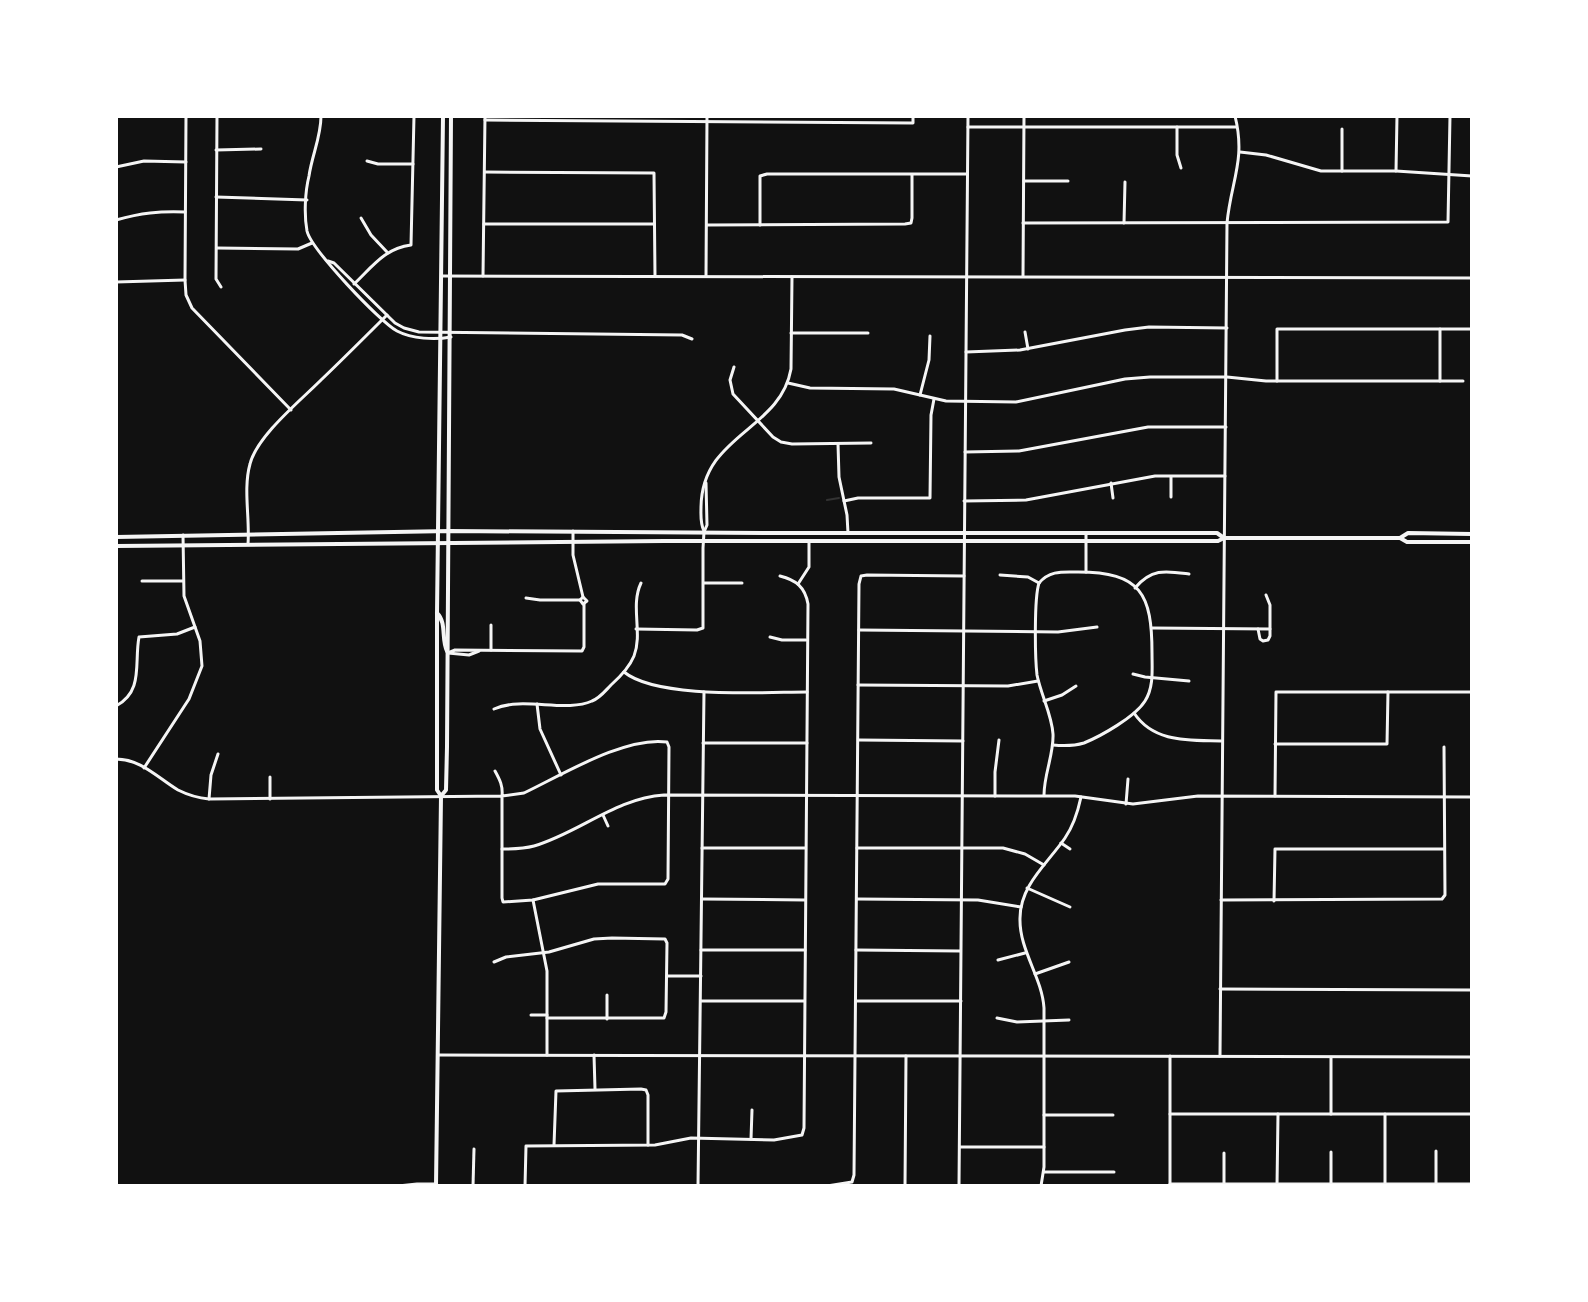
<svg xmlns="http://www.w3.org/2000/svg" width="1588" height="1302" font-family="'Roboto Condensed',sans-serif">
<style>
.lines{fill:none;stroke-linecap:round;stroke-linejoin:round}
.stream{stroke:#333;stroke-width:2}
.minor{stroke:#f5f5f5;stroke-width:3}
.tertiary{stroke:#f5f5f5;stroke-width:3}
.secondary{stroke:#f5f5f5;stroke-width:4}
</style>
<rect width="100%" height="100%" fill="#111"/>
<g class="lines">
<!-- stream -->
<polyline class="stream" points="827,500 839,498"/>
<!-- minor -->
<g class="minor">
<polyline points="186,116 185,280 186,295 192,308 291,410"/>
<polyline points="217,116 216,279 221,287"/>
<path d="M 321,116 C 321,137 312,155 309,176 C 305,192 304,215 307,231 C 311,249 380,322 397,331 C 412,339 435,340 451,337"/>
<polyline points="116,117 118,116"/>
<polyline points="485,120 913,123 913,116"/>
<polyline points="968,127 1236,127"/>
<polyline points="1177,127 1177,155 1181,168"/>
<polyline points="216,150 261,149"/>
<polyline points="1240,152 1266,155 1321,171 1396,171 1472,176"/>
<polyline points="367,161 378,164 413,164"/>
<polyline points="116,167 144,161 186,162"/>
<polyline points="1342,171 1342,129"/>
<polyline points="1396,171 1397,116"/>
<polyline points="485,172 654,173 655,276"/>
<polyline points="1024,181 1068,181"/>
<polyline points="216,197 307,200"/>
<polyline points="361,218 371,235 387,252"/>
<path d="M 116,220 C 141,213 159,211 185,212"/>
<polyline points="1023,223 1448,222 1450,116"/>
<polyline points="1124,223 1125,182"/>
<polyline points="484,224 654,224"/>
<polyline points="707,225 905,224 911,223 912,218 912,175"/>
<polyline points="760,225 760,176 767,174 967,174"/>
<polyline points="217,248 298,249 312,243"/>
<polyline points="328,261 334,263 395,323 404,328 419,332 682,335 692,339"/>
<polyline points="442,276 1472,278"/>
<polyline points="483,276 485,116"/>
<polyline points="706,276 707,116"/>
<polyline points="1023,276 1024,116"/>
<polyline points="116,282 185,280"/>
<path d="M 354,284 C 372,267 385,248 411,245 L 414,116"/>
<polyline points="1440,329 1440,381"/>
<polyline points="1025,332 1028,349"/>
<polyline points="791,333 868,333"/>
<polyline points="966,352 1020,350 1125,330 1149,327 1227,328"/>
<polyline points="734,367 730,380 733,394 773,437 781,442 792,444 871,443"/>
<polyline points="1277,381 1277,329 1472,329"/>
<polyline points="788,383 810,388 894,389 946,401 1016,402 1125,379 1150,377 1227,377 1266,381 1463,381"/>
<polyline points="920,395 929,360 930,336"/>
<polyline points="838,444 839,477 847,515 848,533"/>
<polyline points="965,452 1019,451 1148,427 1226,427"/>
<polyline points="1111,483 1113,498"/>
<polyline points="1171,497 1171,477"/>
<polyline points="844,501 858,498 930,498 931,415 934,399"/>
<polyline points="964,501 1026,500 1155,476 1225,476"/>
<polyline points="573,531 573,555 583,597"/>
<path d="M 704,531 C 700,523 701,515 701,507 C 702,434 780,431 791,369 L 792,277"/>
<path d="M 248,544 C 250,518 243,489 250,464 C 257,436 300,401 321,380 C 343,359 365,337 387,315"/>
<polyline points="1086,572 1086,533"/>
<polyline points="1000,575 1028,577 1039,583"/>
<polyline points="142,581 183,581"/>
<polyline points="704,583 742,583"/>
<path d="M 1039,583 C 1050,570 1063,572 1078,572 C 1141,572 1152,594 1152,653 C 1152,669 1154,687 1145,701 C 1135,717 1101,736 1084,743 C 1074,746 1063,746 1053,745"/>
<path d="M 1039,583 C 1034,598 1035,658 1037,675 C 1041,695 1052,715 1053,734 C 1054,754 1044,774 1044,795"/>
<polyline points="798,584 809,567 809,541"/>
<path d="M 1135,588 C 1152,568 1166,571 1189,574"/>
<polygon points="583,597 587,601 583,604 580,600"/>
<polyline points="526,598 540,600 580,600"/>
<polyline points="1152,628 1270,629"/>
<polyline points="636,629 697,630 703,628 703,548 704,532 707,525 706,483"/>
<polyline points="1258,629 1260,639 1263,641 1268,640 1270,636 1270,605 1266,595"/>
<polyline points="859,630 1058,632 1097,627"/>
<polyline points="770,637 782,640 806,640"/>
<polyline points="491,650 491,625"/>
<polyline points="448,653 455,650 582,651 584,647 584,604"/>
<polyline points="448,653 469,655 479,651"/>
<path d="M 624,672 C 657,699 764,692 807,692"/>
<polyline points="1133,674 1145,677 1189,681"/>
<polyline points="858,685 1008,686 1038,681"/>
<polyline points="1044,701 1062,695 1076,686"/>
<polyline points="537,704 540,729 561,775"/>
<path d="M 116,706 C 144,691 134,663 139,637 L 177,634 L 195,627"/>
<path d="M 494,709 C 522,696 566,713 592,701 C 600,698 605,691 611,685 C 620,677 629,668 634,656 C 643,633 630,606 641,583"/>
<path d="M 1134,713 C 1154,743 1189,740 1221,741"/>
<polyline points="859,740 963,741"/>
<polyline points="703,743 807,743"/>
<polyline points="1275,744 1387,744 1388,692"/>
<path d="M 116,759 C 141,759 158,778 178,790 C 188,795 198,798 209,799 L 502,796 L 524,793 C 562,775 625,736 667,742 L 669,747 L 668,879 L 665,884 L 598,884 L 533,900 L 503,902 L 502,898 L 502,796 C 503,786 500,780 495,771"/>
<polyline points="144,768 189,699 202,666 200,641 184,596 183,535"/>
<polyline points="270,777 270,799"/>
<polyline points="995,796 995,772 999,740"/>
<polyline points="1275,796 1276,692 1472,692"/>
<polyline points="209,799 211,775 218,754"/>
<polyline points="1126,804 1128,779"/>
<polyline points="603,815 608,826"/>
<polyline points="1061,843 1070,849"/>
<polyline points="702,848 805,848"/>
<polyline points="857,848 1003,848 1025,854 1044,865"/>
<path d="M 502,849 C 513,849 523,849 534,846 C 579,833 616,798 664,795 L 1056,796 L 1075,796 L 1133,804 L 1198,796 L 1472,797"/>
<polyline points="1027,888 1070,907"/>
<polyline points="702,899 805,900"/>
<polyline points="857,899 978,900 1021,907"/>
<polyline points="533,900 547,971 547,1055"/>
<polyline points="1221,900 1442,899 1445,895 1444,747"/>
<polyline points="1274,901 1275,849 1444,849"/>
<polyline points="701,950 805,950"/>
<polyline points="856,950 960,951"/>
<polyline points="998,960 1025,953"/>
<polyline points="494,962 506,957 549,952 594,939 612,938 665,939 667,943 666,1012 664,1018 547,1018"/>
<polyline points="1035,974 1069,962"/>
<polyline points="667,976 701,976"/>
<polyline points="1220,989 1472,990"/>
<polyline points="701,1001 804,1001"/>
<polyline points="857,1001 961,1001"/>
<polyline points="531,1015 547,1015"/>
<polyline points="997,1018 1017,1022 1069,1020"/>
<polyline points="607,1019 607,995"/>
<polyline points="594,1055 595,1089"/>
<path d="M 1220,1056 L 1227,223 C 1231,181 1246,160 1235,116"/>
<polyline points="1331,1058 1331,1114"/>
<polyline points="1170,1114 1472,1114"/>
<polyline points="1044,1115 1113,1115"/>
<polyline points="751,1139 752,1110"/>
<polyline points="554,1145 556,1091 641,1089 646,1090 648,1095 648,1145"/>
<polyline points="960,1147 1044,1147"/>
<polyline points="1224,1153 1224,1186"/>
<polyline points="1044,1172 1114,1172"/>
<polyline points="398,1186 417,1184 436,1184"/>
<polyline points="473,1186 474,1149"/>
<path d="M 525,1186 L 526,1146 L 655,1145 L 691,1138 L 774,1140 L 802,1135 L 804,1128 L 808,604 C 805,587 796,580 780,576"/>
<polyline points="698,1186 704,692"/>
<polyline points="827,1186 852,1182 854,1175 859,584 861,576 867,575 964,576"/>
<polyline points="905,1186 906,1056"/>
<path d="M 1041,1186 L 1044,1167 L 1044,1008 C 1042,977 1019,950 1020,918 C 1020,885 1048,863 1065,838 C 1074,825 1078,811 1081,797"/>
<polyline points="1277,1186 1278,1114"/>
<polyline points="1331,1186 1331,1152"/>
<polyline points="1385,1186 1385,1114"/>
<polyline points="1436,1186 1436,1151"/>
</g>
<!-- tertiary -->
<g class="tertiary">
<polyline points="438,1055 1472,1057"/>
<polyline points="1170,1184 1472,1184"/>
<polyline points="959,1186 968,116"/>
<polyline points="1170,1186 1170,1056"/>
</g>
<!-- secondary -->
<g class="secondary">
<polyline points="116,537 450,531 763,533 1217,533 1224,538"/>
<polyline points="1400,538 1408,533 1472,534"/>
<polyline points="116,546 664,541 1218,541 1224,538 1400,538 1407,542 1472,542"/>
<path d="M 437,613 C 447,623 441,639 447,651"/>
<polyline points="441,796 446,790 447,747 451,116"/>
<polyline points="436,1186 441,796 437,790 437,613 443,116"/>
</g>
</g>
<!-- border -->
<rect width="1588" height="1302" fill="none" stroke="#ffffff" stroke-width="236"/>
</svg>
